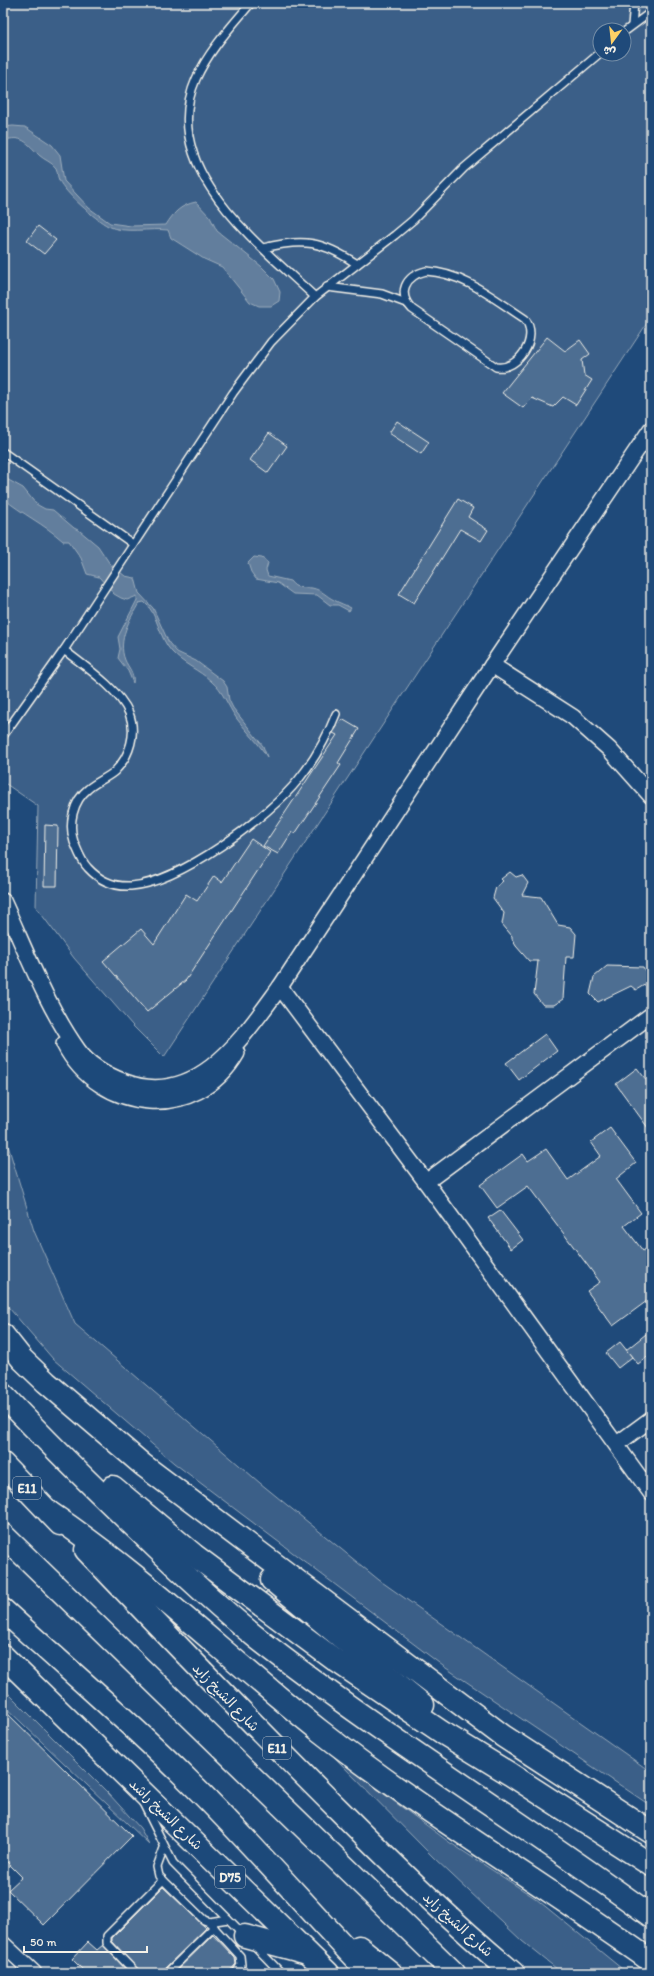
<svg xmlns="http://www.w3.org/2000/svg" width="654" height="1976" font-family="Itim,'Playpen Sans Arabic',sans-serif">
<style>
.green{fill:#3a5f88;stroke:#97a8b8;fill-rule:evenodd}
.water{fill:#627e9d;stroke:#9cacbb}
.building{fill:#4d6e92;stroke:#f4f1e8}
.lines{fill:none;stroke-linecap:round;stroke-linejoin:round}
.lane-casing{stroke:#f4f1e8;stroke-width:10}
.street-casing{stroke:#f4f1e8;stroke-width:18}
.highway-casing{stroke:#f4f1e8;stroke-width:25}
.lane{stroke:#1f4a7a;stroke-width:7}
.street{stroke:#1f4a7a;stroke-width:15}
.highway{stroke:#1f4a7a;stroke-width:22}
.labels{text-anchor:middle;stroke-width:3;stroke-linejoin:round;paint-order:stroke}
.shield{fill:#1f4a7a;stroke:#b4bfc7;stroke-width:1}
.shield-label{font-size:13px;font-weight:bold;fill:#f4f1e8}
.street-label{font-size:14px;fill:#f4f1e8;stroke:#1f4a7a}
</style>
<rect width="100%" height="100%" fill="#1f4a7a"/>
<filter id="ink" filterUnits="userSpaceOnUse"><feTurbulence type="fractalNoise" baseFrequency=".025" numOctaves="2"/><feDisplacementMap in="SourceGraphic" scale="8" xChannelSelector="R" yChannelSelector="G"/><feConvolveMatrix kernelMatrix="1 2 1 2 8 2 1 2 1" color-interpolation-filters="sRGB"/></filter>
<g filter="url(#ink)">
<!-- green -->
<g class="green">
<path d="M 3,3 L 651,3 L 651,317 L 164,1057 L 132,1025 L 74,958 L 36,907 L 38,806 L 3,782 ZM 600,30 L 624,30 L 624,54 L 600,54 Z"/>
<polygon points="3,1129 34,1231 75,1324 260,1483 379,1580 651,1772 651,1806 443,1666 174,1463 53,1359 3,1301"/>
<polygon points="3,1688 109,1794 140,1828 149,1844 3,1705"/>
<polygon points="334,1757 449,1842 535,1898 627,1973 562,1973 522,1941 434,1858"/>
</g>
<!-- water -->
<g class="water">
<path d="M 13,126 L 25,127 L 52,145 L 60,155 L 64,181 L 89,208 L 110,223 L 131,226 L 166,225 C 174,212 181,205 196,202 L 210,217 L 217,231 L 261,266 L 274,279 L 280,292 L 279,301 L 271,306 L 259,306 L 250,302 L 222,267 L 204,259 L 171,238 L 168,230 C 151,228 123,234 108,226 C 95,219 65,193 59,180 C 57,176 58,172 56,168 C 52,162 44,160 39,155 C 27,143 22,134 3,141 L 3,127 Z"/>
<path d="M 3,477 L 23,488 L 36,504 L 45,509 L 53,510 L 74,528 L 80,531 L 98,546 L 110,564 L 125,576 L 135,578 L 139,593 L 153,608 L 169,643 L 177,652 L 196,661 L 223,681 L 227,687 L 229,700 L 233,708 L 263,746 L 267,757 C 259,743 247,732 237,719 C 227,705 224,692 211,681 C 199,670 183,664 172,652 C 158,637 158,613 144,602 L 139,603 C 130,619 117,640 125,660 C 128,667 135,674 133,683 L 128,671 L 118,658 L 120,649 L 118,637 L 137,600 L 137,596 L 127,600 L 121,598 L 114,594 L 99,577 L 87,574 L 81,558 L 69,541 L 63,541 C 44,524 22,514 3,498 Z"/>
<path d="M 254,557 L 262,558 L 268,563 L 266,570 L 268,576 L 290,581 C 297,590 302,587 312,588 C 322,590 326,596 334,600 C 339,603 346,605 351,608 L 349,611 L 338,605 L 330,605 L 317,595 L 293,594 L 278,583 L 256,579 L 251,572 L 248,563 Z"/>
</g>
<!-- building -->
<g class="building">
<polygon points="38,226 56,240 44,254 27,241"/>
<polygon points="547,337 565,351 580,340 590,354 582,360 584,375 592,380 576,405 563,397 553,407 532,398 523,408 502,393"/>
<polygon points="397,421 429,442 421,454 389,433"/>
<polygon points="269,433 287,446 268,473 250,460"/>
<polygon points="458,499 473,508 468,517 488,530 481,541 460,529 414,603 399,594"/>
<polygon points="342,719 359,729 338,763 341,765 295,834 292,832 278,854 263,846 337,735 333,733"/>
<polygon points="45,825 58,826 57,886 44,886"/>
<polygon points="251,839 270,852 186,980 147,1012 103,961 141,929 154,944 186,894 197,901 214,876 222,882"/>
<polygon points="510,872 516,877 522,875 528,883 522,895 541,897 558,925 570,927 576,934 574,957 566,957 563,999 554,1005 543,1005 534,994 538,961 529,961 516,946 512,939 512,936 502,924 504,913 493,898 496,887 503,881 501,879"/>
<polygon points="607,966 643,967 651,981 636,990 631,986 598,1002 590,994 594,977"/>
<polygon points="545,1034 557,1051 519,1080 506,1063"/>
<polygon points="637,1068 651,1086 651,1132 616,1084"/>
<polygon points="610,1128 636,1163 616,1179 641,1213 624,1226 643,1251 651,1245 651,1298 613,1326 587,1291 600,1282 528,1186 497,1208 480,1185 523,1154 528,1161 546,1149 568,1180 601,1156 591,1142"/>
<polygon points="500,1210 523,1240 511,1249 488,1218"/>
<polygon points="651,1330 651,1354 638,1364 626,1350"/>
<polygon points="620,1342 632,1357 618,1368 606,1353"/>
<polygon points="3,1709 132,1836 44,1925 8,1890 22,1877 3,1858"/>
<polygon points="163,1887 206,1928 164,1969 162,1973 141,1973 112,1941 112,1938"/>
<polygon points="213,1935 235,1958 236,1964 228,1973 174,1973"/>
<polygon points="88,1942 97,1950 103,1945 129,1973 86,1973 72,1959"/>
</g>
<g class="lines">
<!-- lane casing -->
<g class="lane-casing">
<g id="lane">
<path d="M 251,3 C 231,27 209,50 196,79 C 157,168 259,244 315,297"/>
<polyline points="632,25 634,3"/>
<polyline points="624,32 651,12"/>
<path d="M 263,248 C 304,238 322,241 357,264"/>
<path d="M 426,271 C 464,273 494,299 525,319 C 540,338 518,371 496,367 L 412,309 C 397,293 405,276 426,271 Z"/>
<polyline points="327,287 382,294 406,303"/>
<polyline points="3,452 133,544"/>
<path d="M 64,650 C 84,666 119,689 129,713 C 137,733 130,756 115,771 C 107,778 96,782 88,789 C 73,801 68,824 74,842 C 78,851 81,861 88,868 C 99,880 114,887 131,886 C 179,883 269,817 299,779 C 315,759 327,737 336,714"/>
<polyline points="3,736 64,650 233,393 271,342 315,297 395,235 413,220 464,168 600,53"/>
<polyline points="143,1803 173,1863 244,1935"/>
<polyline points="164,1848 157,1867 159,1876 204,1920 209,1922 228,1919"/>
<polyline points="209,1922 240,1956 241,1965 236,1973"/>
<polyline points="254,1945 281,1973"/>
<polyline points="136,1973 107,1943 107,1936 163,1880"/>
<polyline points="167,1973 214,1927"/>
</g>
</g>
<!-- street casing -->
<g class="street-casing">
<g id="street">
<polyline points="492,665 573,717 609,749 651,796"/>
<path d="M 3,901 C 26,951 46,1005 78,1050 C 89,1066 107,1075 125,1082 C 197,1109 244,1036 280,987 L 492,665 L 651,429"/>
<polyline points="280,987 426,1182 651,1493"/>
<path d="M 64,1044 C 100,1114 197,1123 237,1053"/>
<polyline points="426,1182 651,1015"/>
<polyline points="617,1444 651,1419"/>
<polyline points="3,1944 34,1973"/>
</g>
</g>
<!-- highway casing -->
<g class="highway-casing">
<g id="highway">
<polyline points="3,1335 22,1359 46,1382 143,1465 503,1736 651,1832"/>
<path d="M 3,1395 C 47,1442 93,1487 139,1531 C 177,1568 216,1605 257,1638 C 384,1737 521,1821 651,1916"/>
<polyline points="3,1464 60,1524"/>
<polyline points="113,1487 194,1555 335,1660 443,1733 510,1774 651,1865"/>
<path d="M 50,1513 C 147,1578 229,1659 320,1731 C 426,1814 542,1883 651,1961"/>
<polyline points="3,1535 454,1973"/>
<path d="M 86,1550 C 169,1637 253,1725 339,1810 C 395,1866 452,1922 513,1973"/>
<polyline points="272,1580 423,1705"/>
<path d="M 3,1610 C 65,1667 129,1721 189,1781 C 251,1842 308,1909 369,1973"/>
<polyline points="3,1656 328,1973"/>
<polyline points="245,1936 307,1953"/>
<polyline points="359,1947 391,1973"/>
</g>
</g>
<!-- lane -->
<use href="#lane" class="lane"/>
<!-- street -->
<use href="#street" class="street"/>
<!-- highway -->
<use href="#highway" class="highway"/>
</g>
</g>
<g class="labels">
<!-- shield labels -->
<g class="shield">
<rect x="13" y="1477" width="28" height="22" rx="3"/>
<rect x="263" y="1737" width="28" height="22" rx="3"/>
<rect x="215" y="1866" width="30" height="22" rx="3"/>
</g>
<g class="shield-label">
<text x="27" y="1493">E11</text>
<text x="277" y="1753">E11</text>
<text x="230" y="1882">D75</text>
</g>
<!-- street labels -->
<g class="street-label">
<text transform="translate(226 1697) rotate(46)" y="5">شارع الشيخ زايد</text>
<text transform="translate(166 1814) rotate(44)" y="5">شارع الشيخ راشد</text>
<text transform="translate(458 1924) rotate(42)" y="5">شارع الشيخ زايد</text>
</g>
</g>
<!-- margin -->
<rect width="654" height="1976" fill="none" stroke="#1f4a7a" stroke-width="16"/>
<rect x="8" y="8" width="638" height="1960" fill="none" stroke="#f4f1e8" stroke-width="1.5" filter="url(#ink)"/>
<!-- north arrow -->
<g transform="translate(612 42) rotate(195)"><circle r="19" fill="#1f4a7a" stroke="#748da6"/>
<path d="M0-3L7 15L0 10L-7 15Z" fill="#ffd166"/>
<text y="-6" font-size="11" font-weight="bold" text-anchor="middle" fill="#f4f1e8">ش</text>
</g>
<!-- scale -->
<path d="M24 1946v6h123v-6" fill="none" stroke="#f4f1e8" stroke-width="2"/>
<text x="30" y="1946" font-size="12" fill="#f4f1e8" stroke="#1f4a7a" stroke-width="3" paint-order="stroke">50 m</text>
</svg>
